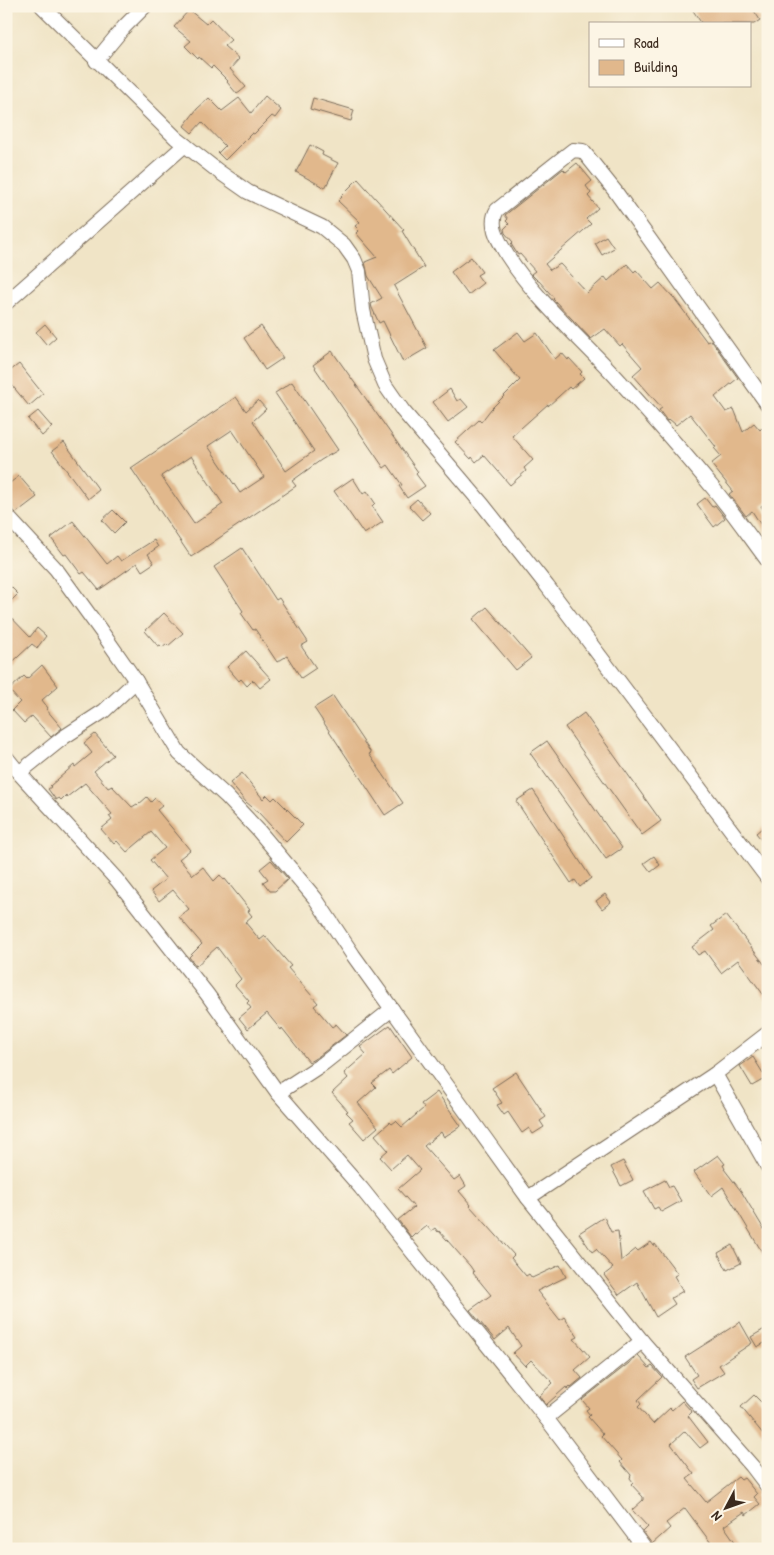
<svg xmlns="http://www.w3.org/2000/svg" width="774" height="1555" viewBox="0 0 774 1555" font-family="'Patrick Hand',sans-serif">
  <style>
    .building { fill: #e1b88c; fill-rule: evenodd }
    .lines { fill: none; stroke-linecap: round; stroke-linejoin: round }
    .minor-casing { stroke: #7a6b59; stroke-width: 16 }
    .minor { stroke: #fff; stroke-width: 14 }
  </style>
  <rect width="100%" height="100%" fill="#fcf5e5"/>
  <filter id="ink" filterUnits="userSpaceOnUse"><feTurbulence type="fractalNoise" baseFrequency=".02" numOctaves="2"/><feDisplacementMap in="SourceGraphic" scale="10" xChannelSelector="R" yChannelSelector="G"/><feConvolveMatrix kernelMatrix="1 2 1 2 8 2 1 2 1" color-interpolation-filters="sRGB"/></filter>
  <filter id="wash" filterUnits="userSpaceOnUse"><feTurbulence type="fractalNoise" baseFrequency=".0096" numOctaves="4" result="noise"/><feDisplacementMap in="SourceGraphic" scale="20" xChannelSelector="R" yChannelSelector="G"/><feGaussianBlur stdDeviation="1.12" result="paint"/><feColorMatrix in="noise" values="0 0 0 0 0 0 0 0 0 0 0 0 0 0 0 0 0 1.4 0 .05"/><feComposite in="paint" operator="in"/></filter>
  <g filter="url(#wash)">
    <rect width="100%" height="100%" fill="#f0e4c6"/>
    <g id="blocks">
      <g class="building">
        <path d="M690,6H751L760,20L754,24H702Z"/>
        <path d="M189,10L206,24L211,19L231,40L224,46L239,59L230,69L246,87L240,92L237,94L227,82L228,81L213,66L211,68L199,57L198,59L185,46L191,41L174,27Z"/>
        <path d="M265,96L281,110L275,118L272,116L254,134L252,133L225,160L218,153L225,146L202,122L192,133L184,126L197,109L209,98L222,111L239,98L251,113Z"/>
        <path d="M313,98L354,110L351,121L310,109Z"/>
        <path d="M310,145L323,152L322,155L338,163L325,188L296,172Z"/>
        <path d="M577,163L592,181L586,186L591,193L588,196L598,208L586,219L591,224L545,264L550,270L560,264L587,293L605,277L608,281L627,264L634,272L636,270L653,289L660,283L674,298L707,342L711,340L738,378L715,397L726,412L734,409L743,432L754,423L760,430L762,428L768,435V501L761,506L768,517V536L752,511L746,516L729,494L733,491L711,464L721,456L714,448L716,447L690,414L676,425L669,419L667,421L659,410L662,408L633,375L642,367L622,344L620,346L605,329L591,339L553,299L554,298L539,281H538L531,274L535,271L520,254L518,255L511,244L513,242L505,233L504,229L509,224L506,221L508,219L505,215L563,169L566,172Z"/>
        <path d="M358,179L404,230L402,231L424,267L394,286L427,348L403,362L383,321L379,323L372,308L371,304L382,298L368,276L365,262L377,257L356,233L359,230L355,226L360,222L338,201L342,197L341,196Z"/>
        <path d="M606,236L614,248L602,255L595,243Z"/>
        <path d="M471,257L482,272L477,275L483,283L468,295L451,272Z"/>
        <path d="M45,324L56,337L47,345L36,332Z"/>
        <path d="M261,326L283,358L265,370L244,338Z"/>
        <path d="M518,332L525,341L537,333L555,359L562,353L568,360L569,358L582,372L580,374L584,378L571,389L569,387L548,406V404L512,436L533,460L524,468L526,471L510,485L484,455L476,462L472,457L471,459L455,442L479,420L481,422L491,409L520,380L494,350Z"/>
        <path d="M332,351L418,472L416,474L425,486L407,498L399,486L402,485L388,465L384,468L313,365Z"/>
        <path d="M19,364L43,394L29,406L6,378V374Z"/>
        <path d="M292,382L338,450L321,460L292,481L296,486L191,557L131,468L236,397L246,411L258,400L266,409L253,421L286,471L314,451L275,393ZM232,430L264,477L240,493L208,446ZM191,456L223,504L194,524L161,476Z"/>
        <path d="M450,389L457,401L461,399L468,407L448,422L433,402Z"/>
        <path d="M38,411L52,427L42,436L28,419Z"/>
        <path d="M64,442L99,490L88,499L52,451Z"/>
        <path d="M19,476L37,497L16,513L6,502V495L10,492L6,486Z"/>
        <path d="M353,478L363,494L367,491L375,503L372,506L383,522L364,534L334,491Z"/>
        <path d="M705,498L712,507L715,505L725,518L714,527L697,504Z"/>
        <path d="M417,499L430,513L422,520L409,506Z"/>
        <path d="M113,510L125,522L114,533L102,520Z"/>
        <path d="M73,521L107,564L117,556L121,561L154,540L158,547L148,554L154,563L142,571L137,563L99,590L84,572L81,574L66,554L64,555L51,538Z"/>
        <path d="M242,548L276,600L279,598L308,642L301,646L316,668L301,678L287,656L277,662L255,629L253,630L241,613L243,611L214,567Z"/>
        <path d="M6,582L18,594L6,606Z"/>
        <path d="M487,607L531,658L516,670L473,619Z"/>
        <path d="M6,612L30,637L37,628L46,636L37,648L32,644L6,668Z"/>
        <path d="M164,613L183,633L168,646L166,644L162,647L160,645L158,646L145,631Z"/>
        <path d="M246,651L271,679L260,688L253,680L247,686L241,679L239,681L227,667Z"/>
        <path d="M42,665L58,686L42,700L48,708L46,709L62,728L51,737L32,716L24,723L12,710L20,702L9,690L24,676L27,679Z"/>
        <path d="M333,696L371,753L369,754L403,803L385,815L314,708Z"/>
        <path d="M584,713L661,821L642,835L565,727Z"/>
        <path d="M95,734L113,755L94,771L108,788L112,786L132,807L137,804L138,805L147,797L151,802L155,798L162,806L157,810L190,850L179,859L193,875L203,867L214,881L220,875L224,880L225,879L250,910L248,911L252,916L245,922L260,940L265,936L291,966L288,968L318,1003L314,1006L332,1027L336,1024L346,1035L319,1056L309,1062L282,1028L281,1030L267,1013L248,1029L239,1018L251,1008L247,1003L249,1001L235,985L241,979L217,947L196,966L189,957L202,944L179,917L189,909L173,890L159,901L151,891L166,879L150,860L165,848L151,832L127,852L117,841L114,844L101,829L112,820L109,816L112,814L85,783L67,797L66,795L61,800L59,798L56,800L48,789L51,787L50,786L74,765L75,767L92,753L84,743Z"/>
        <path d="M547,741L622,848L606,859L530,753Z"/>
        <path d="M242,773L263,799L267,795L272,800L275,797L303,825L286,842L258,812L246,802L230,783Z"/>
        <path d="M533,790L591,878L580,887L575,880L571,883L516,801Z"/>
        <path d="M768,823V848L756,833Z"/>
        <path d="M654,856L660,865L651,872L644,863Z"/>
        <path d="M271,860L288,879L275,891H270L263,882L268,879L260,869Z"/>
        <path d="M605,894L611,902L602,909L596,901Z"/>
        <path d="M726,915L768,969V1001L738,960L721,973L705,951L698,955L692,947L714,930L711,926Z"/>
        <path d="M390,1025L412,1057L392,1074L389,1070L372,1083L376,1087L358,1103L378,1127L364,1139L349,1122L353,1119L346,1112L348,1111L332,1093L348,1078L344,1073L366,1054L360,1047Z"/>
        <path d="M753,1057L766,1078L752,1086L740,1066Z"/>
        <path d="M516,1072L546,1117L540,1121L544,1127L533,1134L529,1128L522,1133L508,1112L504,1115L497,1105L502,1103L492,1088Z"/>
        <path d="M437,1092L461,1126L444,1137L441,1132L424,1146L454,1180L460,1176L466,1186L459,1191L471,1205L470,1206L514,1255L511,1258L526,1276L529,1274L532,1278L560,1265L566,1277L537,1291L560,1320L564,1317L578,1337L574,1339L590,1357L575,1370L582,1378L571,1387L570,1386L567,1389L566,1387L546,1405L539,1396L553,1383L531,1360L525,1366L513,1353L521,1346L509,1328L495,1340L470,1310L491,1295L473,1273L474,1272L470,1266L439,1231L438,1232L435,1228L431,1231L427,1226L416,1235L415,1233L411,1237L398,1220L414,1207L398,1189L420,1170L407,1155L391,1169L380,1157L388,1150L375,1135L390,1122L392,1124L396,1121L402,1127L424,1108L421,1104Z"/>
        <path d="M718,1155L725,1164L723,1165L725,1169H724L741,1191L768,1236V1262L723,1187L711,1196L694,1172Z"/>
        <path d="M623,1161L633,1180L621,1186L611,1167Z"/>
        <path d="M665,1180L669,1187L672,1186L681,1201L661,1212L658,1207L654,1209L644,1191Z"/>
        <path d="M604,1217L611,1232L618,1231L621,1261L636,1249L638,1251L651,1242L654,1246L655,1244L678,1274L674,1276L683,1291L671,1298L675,1304L656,1317L637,1282L619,1295L604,1275L613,1268L596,1249L592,1252L579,1233Z"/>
        <path d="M732,1245L741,1263L727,1270L718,1253Z"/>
        <path d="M740,1322L752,1343L719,1365L724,1372L697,1388L691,1379L697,1375L685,1357Z"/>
        <path d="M768,1327V1341L757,1347L751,1337Z"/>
        <path d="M638,1356L649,1368L652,1366L662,1377L638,1400L641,1404L638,1407L653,1424L670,1408L672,1410L682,1401L692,1412L688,1416L708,1442L700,1448L685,1431L671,1444L694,1474L687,1479L706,1502L738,1477L741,1480L744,1478L757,1494L754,1497L760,1504L746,1515L744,1512L724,1526L740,1549H723L719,1544L716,1547L712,1543H711L685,1508L666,1523L670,1528L652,1544L643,1532L648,1527L632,1510L643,1500V1497L631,1484L633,1482L630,1478L631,1475L620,1462L622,1460L601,1436L603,1434L588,1417L590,1415L586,1410L589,1408L582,1400Z"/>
        <path d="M754,1395L761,1402L768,1397V1440L741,1407Z"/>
      </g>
    </g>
  </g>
  <g filter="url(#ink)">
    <use href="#blocks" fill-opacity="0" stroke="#7a6b59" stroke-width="1"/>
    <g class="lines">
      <g class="minor-casing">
        <g id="minor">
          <path d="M42,6L176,138L218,171L248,192L322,227L344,245L354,259L359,271L363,310L374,359L385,385L403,411L483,505L547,586L768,879"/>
          <path d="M96,61L124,27L145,6"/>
          <path d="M6,303L185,145"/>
          <path d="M768,405L615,191L583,151L573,150L497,210C488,225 499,241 507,255C536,300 579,337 616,377C649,413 682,450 713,488C733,512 750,537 768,561"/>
          <path d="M6,515L56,569L101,631L136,681L179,753L226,796L258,830L315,898L353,955L528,1198L642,1341L752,1466L768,1487"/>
          <path d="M6,757L19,773L117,880L207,994L278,1093L361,1188L546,1418L645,1549"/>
          <path d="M19,773L64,737L104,711L136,681"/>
          <path d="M715,1074L768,1167"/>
          <path d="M278,1093L324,1063L392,1009"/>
          <path d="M528,1198L715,1074L768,1033"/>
          <path d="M546,1418L642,1341"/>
        </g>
      </g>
      <use href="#minor" class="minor"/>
    </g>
  </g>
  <rect width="774" height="1555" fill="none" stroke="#fcf5e5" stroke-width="25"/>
  <rect x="589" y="22" width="162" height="65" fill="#fcf5e5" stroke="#afa495"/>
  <rect x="599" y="39" width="25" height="8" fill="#ffffff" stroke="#afa495"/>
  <text x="634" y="48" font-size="15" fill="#3b2a1e">Road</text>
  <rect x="599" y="60" width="25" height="15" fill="#e1b88c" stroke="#afa495"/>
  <text x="634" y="72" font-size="15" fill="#3b2a1e">Building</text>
  <g transform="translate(726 1508) rotate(229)" stroke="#fcf5e5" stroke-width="4" paint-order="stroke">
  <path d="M0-4L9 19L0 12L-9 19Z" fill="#3b2a1e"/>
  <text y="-8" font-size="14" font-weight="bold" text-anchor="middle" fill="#3b2a1e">N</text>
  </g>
</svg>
